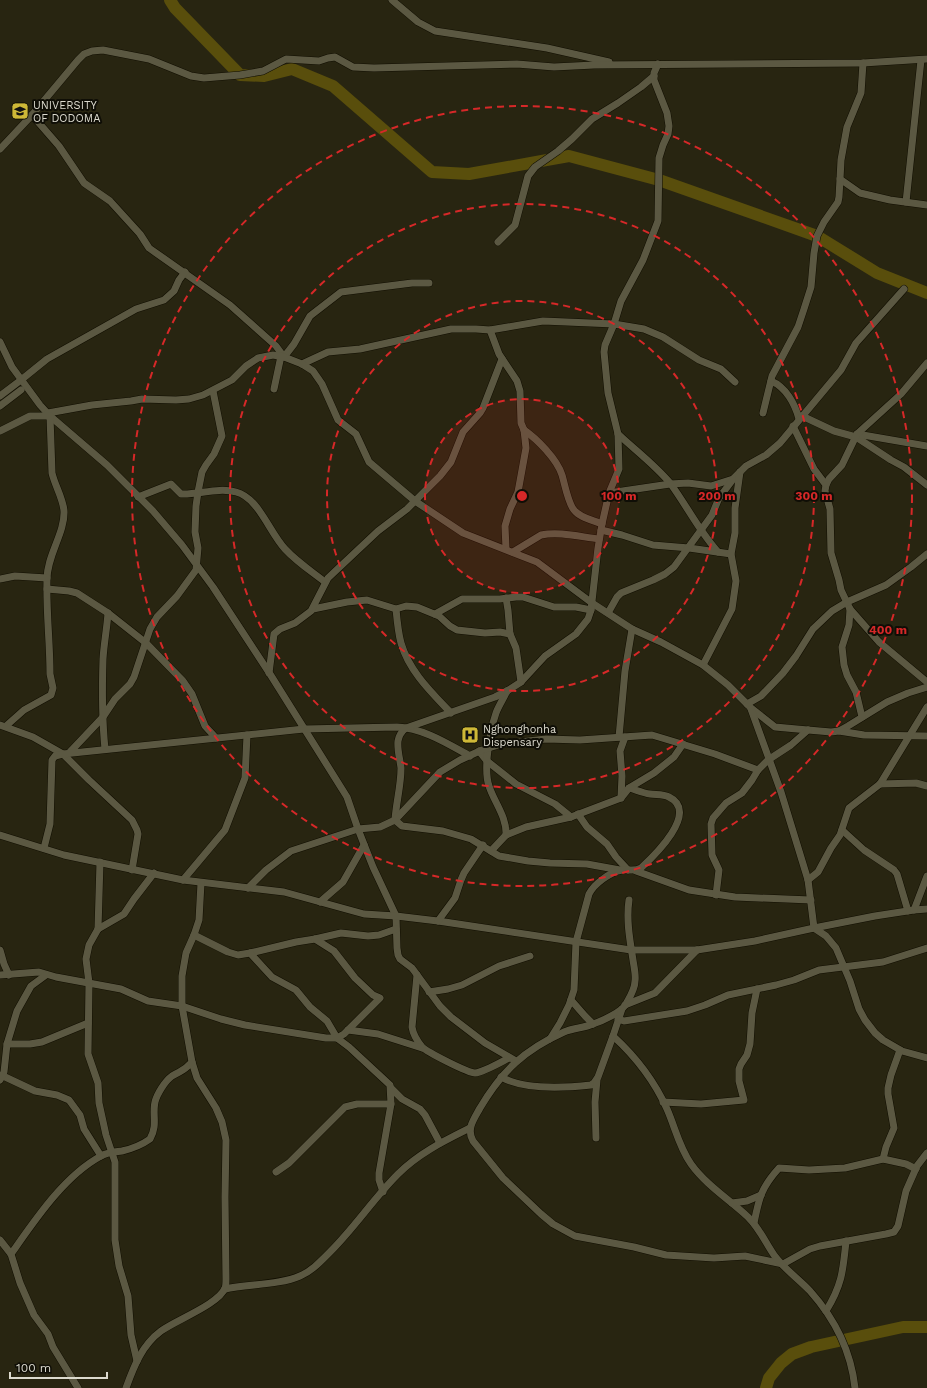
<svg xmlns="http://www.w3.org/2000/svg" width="927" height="1388" viewBox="0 0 927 1388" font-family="'Work Sans',sans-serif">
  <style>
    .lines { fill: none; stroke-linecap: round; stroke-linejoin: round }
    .river { stroke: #594e0c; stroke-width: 12 }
    .minor-casing { stroke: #110e00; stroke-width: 8 }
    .minor { stroke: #5b5842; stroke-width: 7 }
    .ring { fill: none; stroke: #d62828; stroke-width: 2; stroke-dasharray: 7 5 }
    .labels { text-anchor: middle; stroke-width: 4; stroke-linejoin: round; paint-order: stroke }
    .poi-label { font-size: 11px; fill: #dcdace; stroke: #0f0e06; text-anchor: start }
    .centre { fill: #d62828; stroke: #0f0e06; stroke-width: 2 }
    .ring-label { font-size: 12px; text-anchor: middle; font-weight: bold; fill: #d62828; stroke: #0f0e06; stroke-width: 4; stroke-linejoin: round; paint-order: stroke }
  </style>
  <rect width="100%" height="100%" fill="#282511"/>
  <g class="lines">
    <g class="river">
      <path d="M170,0L175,8L240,75L264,76L292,69L333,86L432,172L469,174L569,156L659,180L817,236L877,273L927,293"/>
      <path d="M766,1388L769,1378L781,1363L792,1354L811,1347L903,1327H927"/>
    </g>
    <g class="minor-casing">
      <g id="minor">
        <path d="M392,0L418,22L435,31L547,48L609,62"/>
        <path d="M863,63L861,93L847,127L841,160L840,179L860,193L890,200L927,205"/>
        <path d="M32,115L59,146L84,183L110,201L140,234L149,248L230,305L276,346L284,357L294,344L310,316L341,292L412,283H429"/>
        <path d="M0,149L32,115L78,60L84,54L92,51L103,50L149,59L191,76L204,78L240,75L263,71L286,59L319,61L328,58L335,57L353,67L374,68L517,64L554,67L594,65L863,63L927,59"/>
        <path d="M906,202L921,60"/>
        <path d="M498,242L515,225L528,176L535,167L558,151L572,139L592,119L618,103L641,87L654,76"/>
        <path d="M490,330L499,354L517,381L520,391L521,423L524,430L526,448L518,492L510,509L505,526L506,549"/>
        <path d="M0,342L12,367L40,405L50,416L107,465L153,511L182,545L213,587L270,674L347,797L358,829L373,867L396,916L397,948L398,955L400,959L412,968L440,1006L451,1017L485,1043L516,1061"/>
        <path d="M302,364L328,352L360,349L451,329H476L490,330L543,321L614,324L644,329L663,337L699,360L721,369L735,382"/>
        <path d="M771,381C786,387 795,404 799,419"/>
        <path d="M274,389L281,356"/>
        <path d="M0,396L21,380L47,359L136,309L164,300L174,291L179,280L185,272"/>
        <path d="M0,406L21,390"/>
        <path d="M48,413L92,405L131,401L142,399L176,400L189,399L203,395L232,380L246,366L258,358L273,355L284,357L302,364L313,371L322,384L338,420L356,434L369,462L415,501L463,533L537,562L592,603L632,629L661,642L703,665L728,685L751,708L775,727L808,730L831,732L839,731L848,726L887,702L908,693L927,687"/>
        <path d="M763,413L772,376L798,327L804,309L811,287L814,253L817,236L824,222L838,202L839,197L840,179"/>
        <path d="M802,416L834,431L856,437L891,460L904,467L927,485"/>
        <path d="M793,426L814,469L826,485L825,491L830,509L831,553L839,580L841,590L850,609L849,625L842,647L844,665L847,675L856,692L862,717"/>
        <path d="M524,430C537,439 557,459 562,475C565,485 568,503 574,510C580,518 593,520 602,524"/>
        <path d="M0,431L30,416H50L52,473C55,486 63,498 64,511C65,533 47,555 47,579C46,611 50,642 50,674L53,688L51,695L24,710L6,726"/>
        <path d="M618,434C635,450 655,465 670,483C687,506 699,531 718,552"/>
        <path d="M857,434L927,446"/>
        <path d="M826,485L829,479L842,465L857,434L901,394L927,363"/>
        <path d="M609,493L670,484L688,483L711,486L733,479"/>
        <path d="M138,497L171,484L181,494C198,495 218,487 236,492C259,498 269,532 285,549C297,562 311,571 325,582"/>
        <path d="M601,530L622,535L653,545L689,548L731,554"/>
        <path d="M513,552L541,535C559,531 581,537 599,539"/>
        <path d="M0,579L15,576L47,578"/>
        <path d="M47,589L69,591L77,593L108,613L146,643L183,681L192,694L205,726L216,738"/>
        <path d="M506,598L508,610L510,634L516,648L521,682"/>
        <path d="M313,609L347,602L367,600L396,609L406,606L417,607L439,616L450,626L457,630L485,633L500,632L510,634"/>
        <path d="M396,609C397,620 398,632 401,643C409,671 431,692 451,713"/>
        <path d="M850,609L879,642L927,682"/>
        <path d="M608,613L617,597L621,593L653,580L665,574L674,567L712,515L719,498L734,478L746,466L766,455L780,443L841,370L856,343L904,289"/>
        <path d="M435,614L462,599H500L516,597H523L554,607H576L591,610"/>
        <path d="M703,665L732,609L736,581L731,554L735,533V508L740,472"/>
        <path d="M269,673L274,634L280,629L295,623L311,611L328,578L378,531L407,509L440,476L451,462L463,432L480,413L483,408L502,359"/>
        <path d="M747,704L761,696L783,673L796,656L813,629L832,611L847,602L886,585L911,567L927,554"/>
        <path d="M751,709L781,792L808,880L814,928L826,936L836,948L850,981L859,1009L865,1020L875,1033L883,1040L902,1051L927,1058"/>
        <path d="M0,725L33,737L63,754L89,780L132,820L137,830L138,834L132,870"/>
        <path d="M839,731L864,735L927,736"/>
        <path d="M619,737L625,671L632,629"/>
        <path d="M105,749C102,719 102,689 103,659C104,643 107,628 108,613"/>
        <path d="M479,751L487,761L516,784L555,804L571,817"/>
        <path d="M70,752L103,717L115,699L130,684L134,677L150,629L157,617L177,596L196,570L198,548L195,532L196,506L198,492L202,472L206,465L214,454L222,436L213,391"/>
        <path d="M880,784L916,783L927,786"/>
        <path d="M621,798L622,776L620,751L625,737"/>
        <path d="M578,814L587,827L607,844L616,857L628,870"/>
        <path d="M842,830L864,850L894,870L897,874L908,911"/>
        <path d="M0,835L64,855L183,880L284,892L364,914L396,916L438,921L631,950H697L755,941L814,928L875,916L914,910L927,909"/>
        <path d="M506,835C507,817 494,802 489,786C483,768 490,731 496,713C499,705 504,698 507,691"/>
        <path d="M44,848L50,824L52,760L55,756L63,754L304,729L397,727C423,728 448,744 470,756"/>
        <path d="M491,851L506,835L526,827L571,817L621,798L629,788L654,773L674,757L683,744"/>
        <path d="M620,870L587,864L550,863L528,861L499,856L471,839L443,831L402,826L395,820C396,803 401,786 401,768C400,759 397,750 398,741C399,735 402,731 406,728L495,697L507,691L521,682L545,656L576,634L588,619L591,610L598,548L602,524L609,493L619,469L618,434L608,393L604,352L605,345L614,324L621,301L643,260L658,221L659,158L663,145L668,134L669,126L667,113L654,80V73L658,64"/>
        <path d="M636,871L689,890L735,897L811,900"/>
        <path d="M183,880L225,830L245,778L247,735"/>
        <path d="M808,880L818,872L831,848L840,835L849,808L880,784L927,707"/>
        <path d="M248,888L266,870L291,851L358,829L380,827L395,820L440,772L460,760L482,750L502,744L546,739L580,740L652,735L715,754L758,770"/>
        <path d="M716,895L719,870L712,855L711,824L713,818L726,803L742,793L752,780L758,770L768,760L791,745L808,730"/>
        <path d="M629,900C626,920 630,941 633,960C634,967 636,975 635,981C635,989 630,997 626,1004C622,1012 602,1021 593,1024C584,1028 573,1028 564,1032C524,1050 502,1071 480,1108C474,1119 466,1129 473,1141L503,1178L541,1214L553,1224L575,1236L634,1247L666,1255L714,1258L745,1256L783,1264L810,1249L820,1246L886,1234L894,1232L898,1226L906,1191L917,1166L927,1153"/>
        <path d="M320,902L343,882L364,845"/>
        <path d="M914,910L927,876"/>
        <path d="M438,921L455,898L461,880L464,873L483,845"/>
        <path d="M98,929L100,862"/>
        <path d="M194,935L228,952L238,955L250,953L296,942L315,939L341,933L368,936L379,935L396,929"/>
        <path d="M0,950L4,964L9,975"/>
        <path d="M250,953L272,977L296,990L310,1007L327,1021L337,1038L349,1047L390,1085L391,1104L379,1173V1180L383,1192"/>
        <path d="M0,975L39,972L56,977L121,989L148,1001L182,1006L221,1019L245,1025L326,1038H337L344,1034L380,998L373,995L355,978L334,951L315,939"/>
        <path d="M417,975L412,1027C413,1034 418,1042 422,1047C427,1052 468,1073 475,1073C484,1072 501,1062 509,1058"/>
        <path d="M429,992L448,989L462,985L499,966L530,956"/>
        <path d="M571,1000L585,1016L593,1024"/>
        <path d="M625,1005L655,993L697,950"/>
        <path d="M622,1009L613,1036C636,1057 654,1080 667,1109C675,1127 679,1147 691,1164C706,1185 730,1200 748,1217C760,1229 765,1242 774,1255C784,1269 799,1279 810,1291C835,1319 851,1351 855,1388"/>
        <path d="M618,1019L624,1021L687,1011L705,1005L728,995L776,985L794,980L819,970L883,962L927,948"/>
        <path d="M348,1030L378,1034L422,1048"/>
        <path d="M550,1039L560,1023L569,1005L574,990L576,942L589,894C594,884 610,872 622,870C629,869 634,872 641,868C654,856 700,812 669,797C663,794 656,795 650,794C643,793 636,790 629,788"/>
        <path d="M7,1044H30L42,1042L88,1023"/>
        <path d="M3,1076L35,1091L57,1095L69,1100L80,1115L84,1129L101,1156"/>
        <path d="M501,1077C524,1090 564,1088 591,1085L594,1083L598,1077L613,1036"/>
        <path d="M0,1080L4,1072L7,1044L17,1011L31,986L46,975"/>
        <path d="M391,1088L402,1099L420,1109L425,1115L440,1143"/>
        <path d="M663,1102L701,1104L744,1100L739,1081V1069L741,1064L747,1055L750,1044L752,1013L757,989"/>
        <path d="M596,1138L595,1102L597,1080"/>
        <path d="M883,1159L886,1147L894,1128L888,1094V1088L891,1075L900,1050"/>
        <path d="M276,1172L289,1163L345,1107L357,1104H391"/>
        <path d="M732,1203L747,1201L761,1195"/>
        <path d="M754,1223C759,1198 761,1188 779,1168L809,1170L845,1168L883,1159L906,1164L916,1169"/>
        <path d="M0,1240L11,1254L20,1283L34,1315L48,1334L53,1347L78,1388"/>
        <path d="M11,1254C35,1220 64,1176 101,1156C108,1152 115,1152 122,1151C131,1149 143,1144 150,1139C158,1125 152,1115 155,1102C157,1094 165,1081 172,1076C182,1070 183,1072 192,1062"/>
        <path d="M225,1289C247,1284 280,1285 300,1276C312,1271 321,1261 330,1252C355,1227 374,1198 398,1174C419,1153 444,1141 470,1128"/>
        <path d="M826,1311C842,1285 843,1271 846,1241"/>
        <path d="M137,1361L131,1335L128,1296L119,1266L115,1240V1162L106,1135L99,1103L98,1083L88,1054L89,983L86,959L89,945L98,929L124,914L134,899L154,873"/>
        <path d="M126,1388C134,1366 142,1345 161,1331C176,1320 219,1304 225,1288C226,1286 226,1282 226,1279L225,1197L226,1140L222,1122L216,1108L197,1078L192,1062L182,1006V976L186,953L194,935L199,920L201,883"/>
      </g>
    </g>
    <use href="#minor" class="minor"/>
  </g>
  <circle cx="522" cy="496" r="97" fill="#d62828" fill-opacity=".12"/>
  <g class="ring">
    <circle cx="522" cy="496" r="97"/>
    <circle cx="522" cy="496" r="195"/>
    <circle cx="522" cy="496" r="292"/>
    <circle cx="522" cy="496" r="390"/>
  </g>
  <defs>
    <g id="university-square" transform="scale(0.9)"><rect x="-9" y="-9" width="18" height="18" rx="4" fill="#ceb837" stroke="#0f0e06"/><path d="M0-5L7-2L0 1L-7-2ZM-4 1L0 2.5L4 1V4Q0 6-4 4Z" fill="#111"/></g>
    <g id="hospital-square" transform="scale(0.9)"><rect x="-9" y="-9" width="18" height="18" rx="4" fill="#ceb837" stroke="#0f0e06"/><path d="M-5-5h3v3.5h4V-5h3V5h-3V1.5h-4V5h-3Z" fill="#111"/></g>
  </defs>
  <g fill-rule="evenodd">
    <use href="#university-square" x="20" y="111"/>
    <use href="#hospital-square" x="470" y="735"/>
  </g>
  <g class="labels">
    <g class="poi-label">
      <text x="33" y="109">UNIVERSITY<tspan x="33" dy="13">OF DODOMA</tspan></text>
      <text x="483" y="733">Nghonghonha<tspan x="483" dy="13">Dispensary</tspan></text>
    </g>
  </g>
  <circle cx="522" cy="496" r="6" class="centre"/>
  <g class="ring-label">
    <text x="619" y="500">100 m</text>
    <text x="717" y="500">200 m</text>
    <text x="814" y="500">300 m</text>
    <text x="888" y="634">400 m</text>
  </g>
  <path d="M10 1372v6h97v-6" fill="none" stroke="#dcdace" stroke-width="2"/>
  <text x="16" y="1372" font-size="12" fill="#dcdace" stroke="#0f0e06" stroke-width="3" paint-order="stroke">100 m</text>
</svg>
